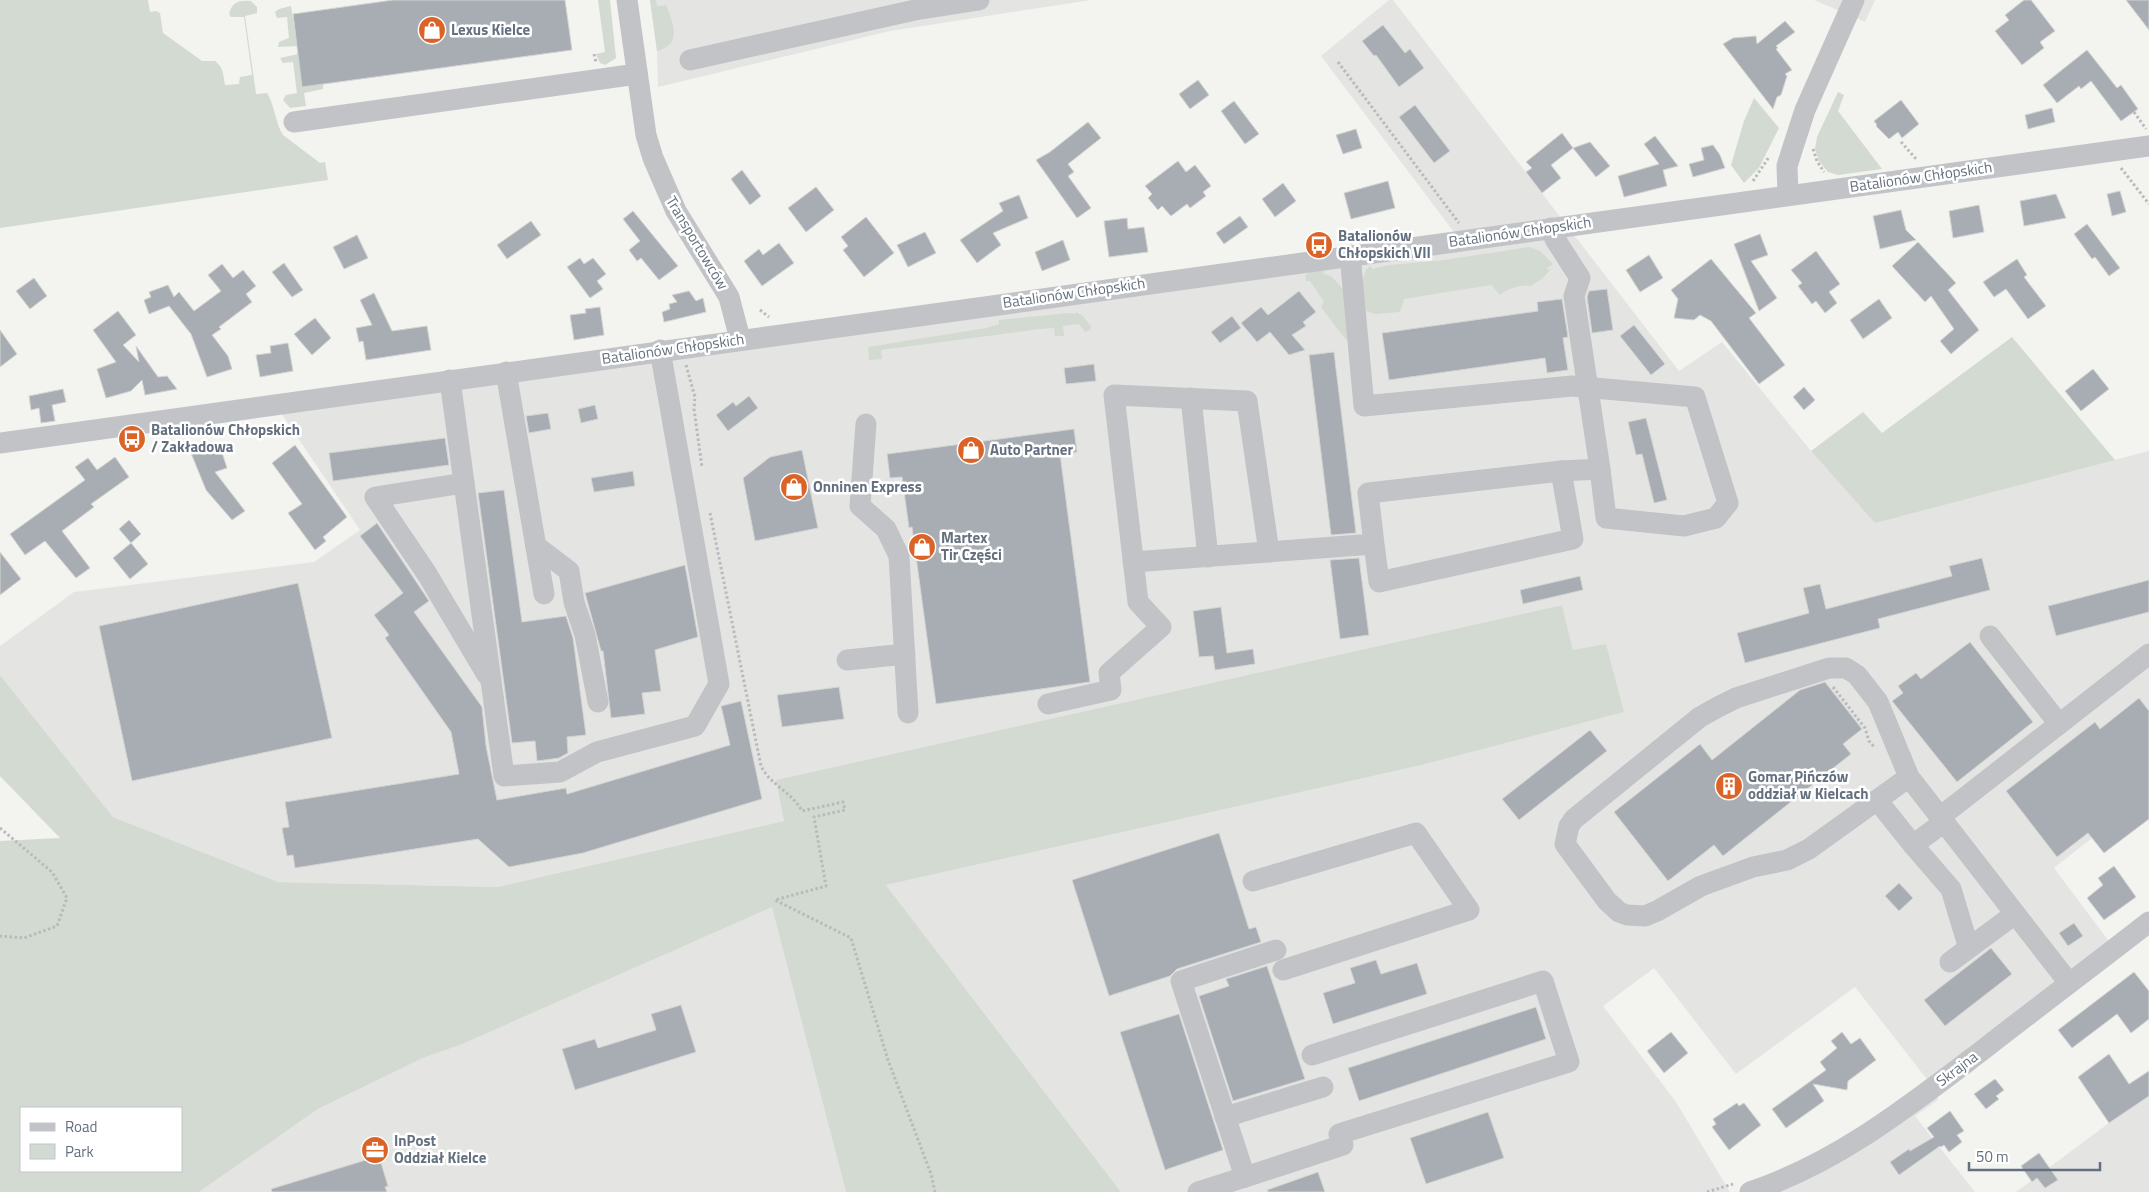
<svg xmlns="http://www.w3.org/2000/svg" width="2149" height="1192" viewBox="0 0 2149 1192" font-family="'Titillium Web',sans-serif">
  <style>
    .built { fill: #e4e5e3 }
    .green { fill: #d3dad1; fill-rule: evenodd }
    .building { fill: #a7adb3; stroke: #d4d5d2 }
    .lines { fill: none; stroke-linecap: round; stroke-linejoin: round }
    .path { stroke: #b8babc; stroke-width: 3; stroke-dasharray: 2.5 2.5; stroke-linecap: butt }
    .minor { stroke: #c1c3c7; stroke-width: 21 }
    .labels { text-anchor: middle; stroke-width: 5; stroke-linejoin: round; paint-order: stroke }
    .poi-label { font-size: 15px; font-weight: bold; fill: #64707f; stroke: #fff; text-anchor: start }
    .street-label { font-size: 15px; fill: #64707f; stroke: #fff }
  </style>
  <rect width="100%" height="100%" fill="#f3f3ef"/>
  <g class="built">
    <path d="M650,0H1091L890,31L658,87L657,51Z"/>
    <path d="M1389,0H1393L1679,371L1722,342L1811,451L1875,522L2149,451V793L2054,868L2114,948L1934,1087L1938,1100L1915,1116L1975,1192H1750L1933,1087L1855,987L1736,1074L1654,968L1603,1006L1676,1102L1730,1192H1121L886,885L1422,765L1623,712L1573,651L1562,605L777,780L784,821L497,887L278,882L113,817L0,675V646L74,592L314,562L360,530L275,404L1460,240L1321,56Z"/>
    <path d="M1814,0H1875L1865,22Z"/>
    <path d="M773,906L846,1192H199L318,1109L423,1058L460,1045Z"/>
    <path d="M2149,1096V1192H2016L2109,1123Z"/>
  </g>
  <g class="green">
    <path d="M0,0H148L150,12L156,11L160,13L163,33L202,61H215C224,68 223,75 225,85L239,84L240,77L252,75L244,17H231L229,14C232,2 239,0 251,1L257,7V13L245,16L256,94L267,93C274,103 276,125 283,135L320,163L325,162L328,180L0,228Z"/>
    <path d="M598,0H610L616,58L605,65L600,63L596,54L605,52Z"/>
    <path d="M650,0H656L657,6L666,5C672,21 684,44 657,51Z"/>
    <path d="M291,6L297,46L278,47L279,42L289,38L287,17L277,18L275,12L279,9Z"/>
    <path d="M298,54L323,84V89L304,93L306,106L290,108L283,100L286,95L297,93L293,62L283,63L280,58Z"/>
    <path d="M1838,92L1844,95L1838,111L1882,169L1838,175L1828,172L1819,161L1815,149L1817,137Z"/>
    <path d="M1754,98L1779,128L1759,168L1744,183L1731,165L1744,121Z"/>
    <path d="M1529,247L1540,251L1553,264L1547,268L1548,270L1551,269L1542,279L1530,286C1522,284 1507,289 1500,295L1491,285L1404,299L1400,312L1375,314L1366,311C1363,297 1358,276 1370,266L1373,269L1389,265L1444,260Z"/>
    <path d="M1312,271H1323L1324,274L1331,276L1343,289L1351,337L1346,340L1321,307L1324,302L1310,281H1306L1305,275Z"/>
    <path d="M1076,312L1082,315L1091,326L1090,330L1085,332L1079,324L1063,326L1064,336H1055L1054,328L1040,329L881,350L882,359L869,360L868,347L986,328L999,324V320L1068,313L1075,314Z"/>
    <path d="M2012,337L2115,460L1875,523L1811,451L1863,412L1882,433Z"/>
    <path d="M1562,605L1573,650L1606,644L1624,712L1422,765L886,885L1121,1192H846L772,907L460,1045L423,1058L318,1109L199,1192H0V841L60,838L0,776V675L113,817L278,882L497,887L784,821L776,780ZM21,1108H181V1171H21Z"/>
  </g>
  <g class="building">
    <path d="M393,0H565L572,50L302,87L293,14Z"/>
    <path d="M2024,0H2031L2055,31L2040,42L2044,48L2022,65L1995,31L2009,20L2005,15Z"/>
    <path d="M2126,0H2149V30Z"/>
    <path d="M1785,21L1795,32L1776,46L1778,48L1776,49L1792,70L1785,74L1787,76L1781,95L1777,97L1773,109L1723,44L1733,38L1756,36L1757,44Z"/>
    <path d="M1383,25L1405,53L1410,49L1424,68L1399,87L1376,55L1374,56L1362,41Z"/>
    <path d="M2087,50L2117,88L2121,85L2138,109L2121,121L2091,81L2081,89L2079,86L2057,103L2043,85Z"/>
    <path d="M1198,80L1209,95L1190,109L1179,94Z"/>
    <path d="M1901,100L1919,124L1902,138L1898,132L1889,139L1876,126L1877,125L1874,121Z"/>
    <path d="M1234,101L1259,134L1245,144L1221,111Z"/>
    <path d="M1415,105L1450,151L1434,163L1399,117Z"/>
    <path d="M2052,108L2055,122L2028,129L2025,115Z"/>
    <path d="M1088,122L1101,138L1068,164L1074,172L1068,176L1091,208L1077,218L1036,160L1050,152Z"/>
    <path d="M1356,129L1362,148L1343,154L1336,135Z"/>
    <path d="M1562,133L1573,148L1551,165L1561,178L1542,193L1526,172L1532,168L1526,162Z"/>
    <path d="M1655,136L1678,166L1663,170L1667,186L1624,197L1618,176L1659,164L1644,144Z"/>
    <path d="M1590,142L1610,166L1596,177L1573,148Z"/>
    <path d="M1713,145L1720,155L1725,168L1693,177L1689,164L1704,160L1701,148Z"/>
    <path d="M1178,161L1186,172L1195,165L1211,186L1203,192L1206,196L1190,208L1187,204L1171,216L1162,206L1158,210L1148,198L1152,194L1145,186Z"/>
    <path d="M742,170L761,196L750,205L731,179Z"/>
    <path d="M1388,181L1395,208L1351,219L1344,193Z"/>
    <path d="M1283,183L1296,201L1275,217L1262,199Z"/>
    <path d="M816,187L834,210L806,232L788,208Z"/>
    <path d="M2120,191L2126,212L2112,216L2107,194Z"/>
    <path d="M2056,194L2066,218L2024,226L2020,201Z"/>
    <path d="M1019,195L1028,218L993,233L1001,245L977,263L960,240L1003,211L999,203Z"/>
    <path d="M1979,205L1984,232L1953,238L1949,211Z"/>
    <path d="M1901,210L1906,230L1916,240L1880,249L1873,216Z"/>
    <path d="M633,211L678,266L659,280L641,258L637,261L629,250L640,241L623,219Z"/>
    <path d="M1240,216L1248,227L1224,244L1216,233Z"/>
    <path d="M866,217L894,253L864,277L843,250L848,246L841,237Z"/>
    <path d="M1127,218L1128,229L1144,227L1148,252L1109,257L1104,221Z"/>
    <path d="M531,221L541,235L507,259L497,245Z"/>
    <path d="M2087,224L2120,268L2109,276L2095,257L2092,259L2074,234Z"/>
    <path d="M925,232L936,253L908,267L897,245Z"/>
    <path d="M1760,234L1768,255L1751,261L1777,298L1759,311L1734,244Z"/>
    <path d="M357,235L368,258L344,269L333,247Z"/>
    <path d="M1063,240L1070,260L1042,271L1035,252Z"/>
    <path d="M1918,242L1956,283L1948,290L1979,330L1951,354L1940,341L1954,329L1931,296L1925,302L1892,266Z"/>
    <path d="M779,243L794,263L762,286L744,261L759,249L763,255Z"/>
    <path d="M1816,251L1840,284L1829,292L1837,303L1825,313L1816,301L1812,304L1798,286L1802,283L1791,270Z"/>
    <path d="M1649,255L1663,278L1640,292L1626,270Z"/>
    <path d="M580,258L584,264L593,258L606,274L597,281L603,289L590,298L567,267Z"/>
    <path d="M1711,259L1756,313L1749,318L1785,365L1759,384L1711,321L1700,315L1694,320L1674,318L1678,299L1671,290Z"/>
    <path d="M2017,259L2027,275L2024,277L2046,306L2028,319L2006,289L1994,297L1983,282Z"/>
    <path d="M284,263L303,290L292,297L272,272Z"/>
    <path d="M222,264L233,278L243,270L256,286L246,294L252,302L219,327L221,329L212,335L228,356L232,369L207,377L191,334L169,306L149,314L144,300L151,297L149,292L168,285L174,297L179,292L194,311L221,291L208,275Z"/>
    <path d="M34,278L47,296L30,309L16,291Z"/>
    <path d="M1607,289L1613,330L1592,333L1587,297L1589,291Z"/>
    <path d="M689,291L696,301L703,298L706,312L664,322L662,312L670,309L669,304L677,302L672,295Z"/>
    <path d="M1299,291L1316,312L1303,322L1306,326L1292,335L1305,350L1289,355L1270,332L1257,342L1241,323L1261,307L1268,315Z"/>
    <path d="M374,293L392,331L427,326L431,350L366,360L363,341L359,342L356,328L372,325L360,300Z"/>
    <path d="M1562,299L1568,337L1563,338L1568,370L1547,373L1545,358L1389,380L1382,333L1538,311L1537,302Z"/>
    <path d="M1879,299L1892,318L1863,339L1850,320Z"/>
    <path d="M600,307L604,335L574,340L570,315L586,313L585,309Z"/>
    <path d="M118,311L136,335L123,345L139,362L136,346L158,377L167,376L177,389L145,395L142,380L131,391L106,398L97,369L116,362L93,330Z"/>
    <path d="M1232,316L1241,328L1220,343L1211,332Z"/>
    <path d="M315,318L331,338L312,355L294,334Z"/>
    <path d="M1634,325L1665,364L1651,375L1620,336Z"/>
    <path d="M0,330L17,354L0,367Z"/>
    <path d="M288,343L293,371L260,377L256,355L271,353L270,346Z"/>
    <path d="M1334,352L1356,533L1331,535L1309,355Z"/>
    <path d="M1094,364L1096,381L1066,384L1064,368Z"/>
    <path d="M2093,369L2109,389L2081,411L2065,391Z"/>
    <path d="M1804,387L1815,400L1804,410L1793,397Z"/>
    <path d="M63,389L66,402L52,405L55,421L41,423L39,408L31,410L29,396Z"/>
    <path d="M749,396L758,408L728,431L716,415L733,402L736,406Z"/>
    <path d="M595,405L598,419L581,423L578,409Z"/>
    <path d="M548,413L551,429L529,433L526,416Z"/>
    <path d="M1646,418L1667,500L1654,503L1642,454L1636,455L1628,422Z"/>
    <path d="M1074,429L1077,452L1060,454L1090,682L936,704L912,527L909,528L902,477L890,478L887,454Z"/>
    <path d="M445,438L449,465L333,481L329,453Z"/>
    <path d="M219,443L227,468L215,472L245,511L232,520L206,490L191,453Z"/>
    <path d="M295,445L347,517L323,537L326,541L315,550L288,513L302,504L272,463Z"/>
    <path d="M802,450L818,528L755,541L743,478L770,457Z"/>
    <path d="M115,457L129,477L91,504L94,507L62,531L90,568L76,578L45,541L25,555L10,534L85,480L75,467L88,458L97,470Z"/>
    <path d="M633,471L635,486L594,492L591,478Z"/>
    <path d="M504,490L522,622L566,616L573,638L586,735L567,737L568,753L559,758L537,761L535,741L512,743L478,493Z"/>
    <path d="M129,520L141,534L131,543L119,529Z"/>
    <path d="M377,523L429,601L414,612L482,707L486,746L497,800L566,788L567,794L730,745L721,706L741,701L762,799L583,853L509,867L478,839L295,868L293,855L287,856L282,828L289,827L285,802L459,774L451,732L385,638L389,635L374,615L403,593L360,536Z"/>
    <path d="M131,543L148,564L130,579L113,558Z"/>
    <path d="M0,552L21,579L0,595Z"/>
    <path d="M1359,558L1369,635L1340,639L1330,560Z"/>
    <path d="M1982,558L1990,590L1878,619L1880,628L1745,663L1737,633L1809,613L1803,588L1820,584L1826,609L1952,576L1949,566Z"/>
    <path d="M685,565L698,637L655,650L661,691L642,693L645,714L611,718L603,651H601L585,593Z"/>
    <path d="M1580,576L1583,590L1523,604L1520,590Z"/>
    <path d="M2149,580V612L2056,636L2048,606Z"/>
    <path d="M298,583L332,738L132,781L99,626Z"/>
    <path d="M1221,607L1227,653L1253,649L1255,664L1215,670L1213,656L1199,657L1193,611Z"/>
    <path d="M1970,642L2033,722L1957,782L1892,701L1903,693L1898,686L1916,673L1921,679Z"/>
    <path d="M1825,682L1862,729L1843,744L1851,754L1723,856L1714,845L1668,881L1614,812L1700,744L1712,760L1800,690Z"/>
    <path d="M839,687L844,719L782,727L777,695Z"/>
    <path d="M2139,698L2149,711V819L2104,853L2088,833L2057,857L2006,791L2095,722L2100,729Z"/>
    <path d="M1590,730L1607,751L1519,820L1502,799Z"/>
    <path d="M1219,833L1249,929L1256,927L1261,942L1177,969L1170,976L1109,996L1072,880Z"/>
    <path d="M2114,866L2136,897L2104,920L2087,898L2103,885L2098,878Z"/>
    <path d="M1899,883L1913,898L1899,911L1885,896Z"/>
    <path d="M2074,923L2083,936L2068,946L2059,933Z"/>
    <path d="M1991,948L2012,974L1945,1026L1924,1000Z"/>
    <path d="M1376,960L1381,974L1417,963L1427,994L1333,1024L1323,993L1355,983L1350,968Z"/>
    <path d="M1267,966L1305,1079L1233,1101L1199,996L1229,986L1226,979Z"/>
    <path d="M2134,972L2149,991V1019L2131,1033L2117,1014L2072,1048L2058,1030Z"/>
    <path d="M681,1005L696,1052L575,1090L562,1049L595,1039L598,1048L656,1030L651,1014Z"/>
    <path d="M1536,1007L1546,1039L1359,1101L1348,1068Z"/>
    <path d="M1179,1014L1223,1150L1165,1170L1120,1032Z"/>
    <path d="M1671,1032L1688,1053L1664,1073L1647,1051Z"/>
    <path d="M1842,1032L1851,1044L1860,1038L1876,1060L1848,1081L1847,1090L1813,1084L1824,1101L1786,1128L1772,1109L1826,1070L1820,1062L1837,1048L1831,1041Z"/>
    <path d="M2109,1054L2129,1084L2149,1071V1096L2109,1123L2078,1077Z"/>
    <path d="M1995,1079L2004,1090L1996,1096L1999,1099L1986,1109L1974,1094Z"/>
    <path d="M1737,1103L1739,1106L1744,1103L1761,1125L1729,1150L1712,1127L1716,1124L1713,1119Z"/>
    <path d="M1950,1111L1964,1131L1957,1135L1962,1142L1949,1152L1944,1145L1941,1147L1940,1146L1899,1175L1890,1162L1909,1149L1910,1151L1934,1137L1927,1128Z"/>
    <path d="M1488,1112L1504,1158L1426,1184L1410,1138Z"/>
    <path d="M2039,1153L2058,1180L2045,1188L2037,1178L2032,1182L2021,1166Z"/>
    <path d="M379,1156L388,1186L385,1187L387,1192H272L271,1189Z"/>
    <path d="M1318,1172L1325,1192H1268L1267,1190Z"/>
  </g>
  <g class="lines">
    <g class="path">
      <path d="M594,54L596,62"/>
      <path d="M1338,62L1459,223"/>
      <path d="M2134,112L2146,129"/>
      <path d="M1901,142L1917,160"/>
      <path d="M1813,149L1817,161L1824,172"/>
      <path d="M2121,168L2149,204"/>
      <path d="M1753,181L1769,157"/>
      <path d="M760,310L769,317"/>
      <path d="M686,365L695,397L694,409L702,467"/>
      <path d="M710,513L761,766C770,785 792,792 802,811L843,802L845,810L814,817L826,886L775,900L851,938L888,1060L931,1174L935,1192"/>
      <path d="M1833,687L1865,728L1869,741L1875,748"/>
      <path d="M0,828L52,872L67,898L57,926L24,938L0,936"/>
      <path d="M1707,1192L1733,1184"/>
    </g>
    <g class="minor">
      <path d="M627,0L646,135L653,158L676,211L729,297L740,339"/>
      <path d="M690,60L915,10L979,0"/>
      <path d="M294,122L637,74"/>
      <path d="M1788,195L1787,166L1793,147L1805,110L1854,0"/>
      <path d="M1551,228L1555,239L1580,278L1574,296L1600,469L1561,471"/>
      <path d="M1350,255L1364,406L1572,386L1695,397L1728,503L1716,518L1684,526L1606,518L1600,469"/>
      <path d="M506,372L544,594"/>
      <path d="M450,380L504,776L560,772L597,752L695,726L719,684L660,350"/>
      <path d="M1191,398L1208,557"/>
      <path d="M866,424L860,506L886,529L899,556L908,713"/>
      <path d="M0,443L2149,146"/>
      <path d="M464,483L375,497L427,574L487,675"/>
      <path d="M536,546L569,571L574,602L585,635L598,702"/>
      <path d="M1133,562L1374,544L1368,493L1561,471L1573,539L1379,582L1374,544"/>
      <path d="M1990,636L2059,724"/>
      <path d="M847,660L905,654"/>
      <path d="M1048,704L1111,690L1109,673L1161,627L1138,602L1114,395L1247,401L1269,552"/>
      <path d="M1909,777L1809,849L1787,860L1753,867L1701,886L1657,911L1645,916L1627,915L1619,912L1607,901L1565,844L1569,826L1574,819L1700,717L1718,707L1736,698L1829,668H1846L1857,675L1878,702L1909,777L2069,983"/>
      <path d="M1877,800L1913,845L1944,822"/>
      <path d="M1940,817L2149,654"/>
      <path d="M1913,845L1951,889L1967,942L1971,946"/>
      <path d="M1253,881L1416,833L1469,910L1283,970"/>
      <path d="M1950,962L2015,914"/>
      <path d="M1312,1055L1543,981L1569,1062L1339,1134"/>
      <path d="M1225,1117L1323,1087"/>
      <path d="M1245,1177L1343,1145"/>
      <path d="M1198,1192L1245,1177L1181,981L1276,950"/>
      <path d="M1750,1192C1839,1162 1910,1105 1984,1049C2039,1006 2094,965 2149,922"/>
    </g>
  </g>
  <defs>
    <g id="shop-disc" transform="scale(1.4375)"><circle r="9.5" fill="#db6328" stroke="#fff"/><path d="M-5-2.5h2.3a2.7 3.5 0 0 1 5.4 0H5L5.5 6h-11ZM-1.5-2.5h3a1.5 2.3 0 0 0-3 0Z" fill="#fff"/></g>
    <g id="bus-disc" transform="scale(1.4375)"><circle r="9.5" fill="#db6328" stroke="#fff"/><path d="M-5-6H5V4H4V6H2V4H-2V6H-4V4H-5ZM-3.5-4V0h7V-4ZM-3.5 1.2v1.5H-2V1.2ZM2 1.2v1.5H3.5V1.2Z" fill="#fff"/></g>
    <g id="building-disc" transform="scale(1.4375)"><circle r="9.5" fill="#db6328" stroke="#fff"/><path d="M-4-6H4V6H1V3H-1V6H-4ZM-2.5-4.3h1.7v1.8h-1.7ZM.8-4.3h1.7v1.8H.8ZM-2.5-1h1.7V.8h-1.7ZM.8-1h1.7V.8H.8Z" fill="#fff"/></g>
    <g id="office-disc" transform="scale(1.4375)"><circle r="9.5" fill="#db6328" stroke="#fff"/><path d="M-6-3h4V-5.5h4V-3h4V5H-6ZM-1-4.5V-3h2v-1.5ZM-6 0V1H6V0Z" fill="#fff"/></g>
  </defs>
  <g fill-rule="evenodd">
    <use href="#shop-disc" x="432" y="30"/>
    <use href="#bus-disc" x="1319" y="245"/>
    <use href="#bus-disc" x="132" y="439"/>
    <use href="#shop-disc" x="971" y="450"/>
    <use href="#shop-disc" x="794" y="487"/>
    <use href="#shop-disc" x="922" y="547"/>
    <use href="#building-disc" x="1729" y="786"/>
    <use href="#office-disc" x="375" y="1150"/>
  </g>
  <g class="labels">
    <g class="poi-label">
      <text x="451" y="35">Lexus Kielce</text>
      <text x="1338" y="241">Batalionów<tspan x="1338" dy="17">Chłopskich VII</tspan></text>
      <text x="151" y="435">Batalionów Chłopskich<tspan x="151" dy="17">/ Zakładowa</tspan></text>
      <text x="990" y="455">Auto Partner</text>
      <text x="813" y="492">Onninen Express</text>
      <text x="941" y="543">Martex<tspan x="941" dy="17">Tir Części</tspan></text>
      <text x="1748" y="782">Gomar Pińczów<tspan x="1748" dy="17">oddział w Kielcach</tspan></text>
      <text x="394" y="1146">InPost<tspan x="394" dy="17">Oddział Kielce</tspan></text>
    </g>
    <g class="street-label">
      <text transform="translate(1921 177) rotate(-8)" y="5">Batalionów Chłopskich</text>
      <text transform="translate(1520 232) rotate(-8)" y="5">Batalionów Chłopskich</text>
      <text transform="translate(697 243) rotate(59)" y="5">Transportowców</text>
      <text transform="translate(1074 293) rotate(-8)" y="5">Batalionów Chłopskich</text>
      <text transform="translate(673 349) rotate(-8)" y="5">Batalionów Chłopskich</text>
      <text transform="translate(1957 1069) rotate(-37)" y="5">Skrajna</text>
    </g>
  </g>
  <rect x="20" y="1107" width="162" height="65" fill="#ffffff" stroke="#c1c6cc"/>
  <rect x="30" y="1123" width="25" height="8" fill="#c1c3c7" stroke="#c1c6cc"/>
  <text x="65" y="1132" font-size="15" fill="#64707f">Road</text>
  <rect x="30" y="1144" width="25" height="15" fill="#d3dad1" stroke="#c1c6cc"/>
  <text x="65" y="1157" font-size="15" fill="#64707f">Park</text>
  <path d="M1969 1162v8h131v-8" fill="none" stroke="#64707f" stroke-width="2.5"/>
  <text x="1976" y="1162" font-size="15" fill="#64707f" stroke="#ffffff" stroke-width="4" paint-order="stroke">50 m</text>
</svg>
